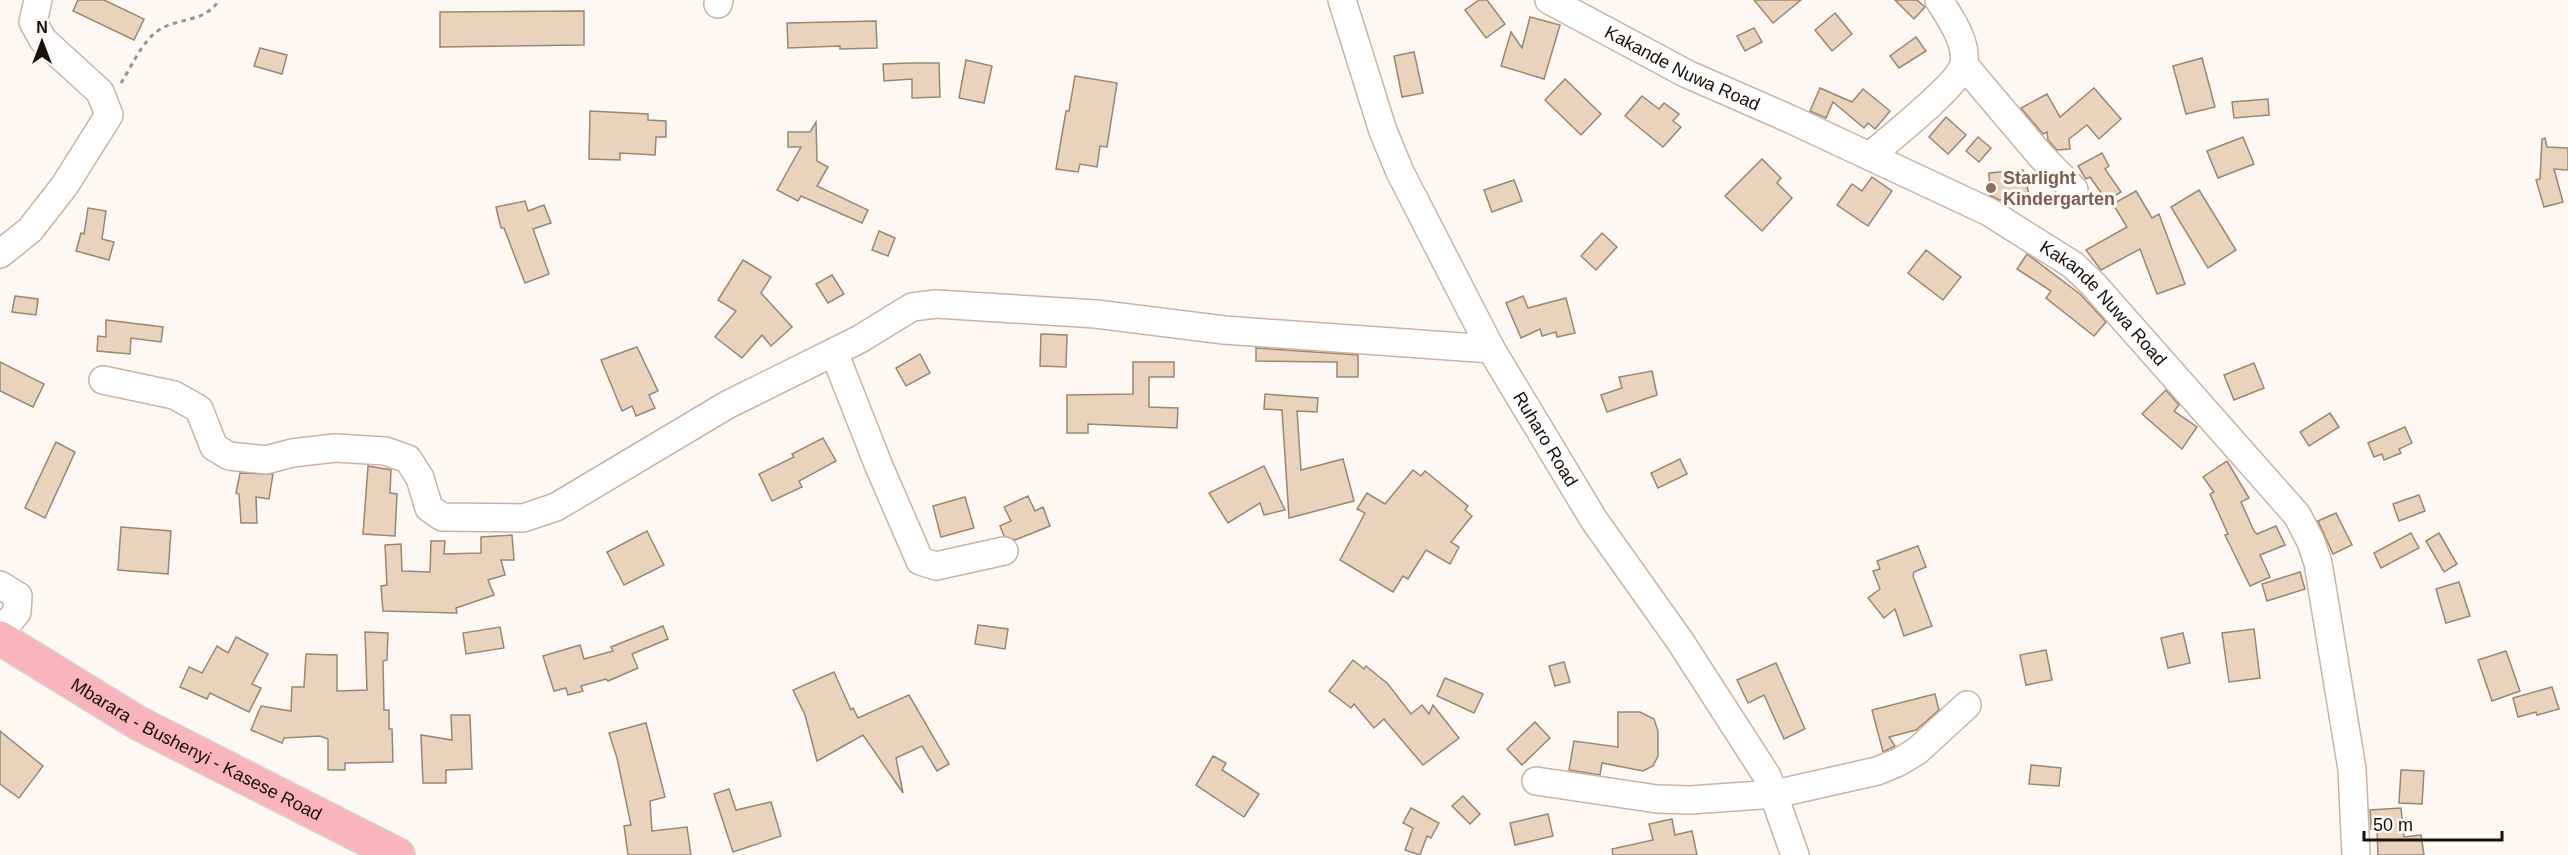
<svg xmlns="http://www.w3.org/2000/svg" width="2568" height="855" viewBox="0 0 2568 855" font-family="Arial,sans-serif">
  <style>
    .building { fill: #ead3bd; stroke: #9b8671; stroke-width: 1.5 }
    .lines { fill: none; stroke-linecap: round; stroke-linejoin: round }
    .minor-casing { stroke: #cdb2a0; stroke-width: 30 }
    .major-casing { stroke: #d6d4d3; stroke-width: 36 }
    .path { stroke: #9a928e; stroke-width: 3; stroke-dasharray: 4.5 4.5; stroke-linecap: butt }
    .minor { stroke: #fff; stroke-width: 27 }
    .major { stroke: #f9b4bc; stroke-width: 33 }
    .education-dot { fill: #8d6e63; stroke: #fef8f4; stroke-width: 2 }
    .labels { text-anchor: middle; stroke-width: 6; stroke-linejoin: round; paint-order: stroke }
    .street-label { font-size: 18px; fill: #190f09; stroke: #fef8f4 }
    .education-label { font-size: 18px; font-weight: bold; fill: #785e54; stroke: #fef8f4; text-anchor: start }
  </style>
  <rect width="100%" height="100%" fill="#fef8f4"/>
  <g class="building">
    <path d="M78,0H104L144,19L134,40L73,11Z"/>
    <path d="M1479,0H1487L1505,24L1486,38L1465,10Z"/>
    <path d="M1754,0H1801L1773,23Z"/>
    <path d="M1895,0H1917L1925,7L1914,19Z"/>
    <path d="M584,11V45L440,47V12Z"/>
    <path d="M1835,13L1852,34L1832,51L1815,30Z"/>
    <path d="M1530,17L1560,25L1544,79L1501,66L1511,32L1522,48Z"/>
    <path d="M876,21L877,48L840,49V46L788,48L787,23Z"/>
    <path d="M1754,28L1762,42L1745,51L1737,36Z"/>
    <path d="M1916,37L1926,51L1899,68L1890,56Z"/>
    <path d="M260,48L287,55L282,74L254,66Z"/>
    <path d="M1414,52L1423,93L1402,97L1394,56Z"/>
    <path d="M2202,58L2215,107L2186,114L2173,66Z"/>
    <path d="M966,60L992,66L984,103L959,98Z"/>
    <path d="M910,63H939L940,97L912,98V79L884,81L883,64Z"/>
    <path d="M1075,76L1117,83L1107,147L1100,146L1097,167L1080,164L1078,172L1056,169L1066,111H1069Z"/>
    <path d="M1565,79L1601,114L1581,135L1545,100Z"/>
    <path d="M1820,88L1852,102L1863,89L1890,111L1875,129L1868,123L1864,128L1833,102L1826,118L1810,111Z"/>
    <path d="M2094,88L2121,119L2099,139L2087,125L2069,139L2070,149L2057,150L2048,140L2047,132L2043,134L2021,108L2047,94L2060,117Z"/>
    <path d="M1642,96L1659,109L1664,103L1679,114L1673,121L1681,127L1663,147L1625,116Z"/>
    <path d="M2268,99L2269,115L2234,118L2232,102Z"/>
    <path d="M590,111L648,114V120L666,121V137H656L655,155L620,153V160L589,159Z"/>
    <path d="M1946,117L1966,135L1948,154L1929,137Z"/>
    <path d="M816,122L817,161L828,167L817,186L868,210L862,223L801,196L798,201L777,190L801,147H788V132H810Z"/>
    <path d="M1978,137L1991,148L1979,162L1966,151Z"/>
    <path d="M2243,137L2254,164L2218,178L2207,151Z"/>
    <path d="M2545,138L2547,147L2568,148V170L2554,169L2563,202L2544,207L2536,180L2540,179L2542,139Z"/>
    <path d="M2102,153L2109,166L2105,169L2121,192L2107,201L2090,177L2086,179L2078,166Z"/>
    <path d="M1762,159L1781,178L1777,183L1792,198L1762,231L1725,196Z"/>
    <path d="M2023,170L2030,198L1999,200L1990,195L1989,173Z"/>
    <path d="M1872,177L1892,191L1868,226L1837,205L1852,184L1862,191Z"/>
    <path d="M1514,180L1522,201L1492,212L1484,190Z"/>
    <path d="M2199,190L2236,250L2208,268L2171,207Z"/>
    <path d="M2136,191L2152,218L2159,214L2185,284L2157,294L2140,249L2101,270L2086,250L2127,227L2113,204Z"/>
    <path d="M525,201L528,211L544,205L551,223L533,229L549,274L525,283L504,228H501L496,207Z"/>
    <path d="M88,208L106,211L102,239L114,242L109,260L76,251L81,233L84,234Z"/>
    <path d="M879,231L895,238L888,256L872,250Z"/>
    <path d="M1602,233L1617,247L1596,270L1581,256Z"/>
    <path d="M1926,250L1961,277L1943,300L1908,273Z"/>
    <path d="M2027,254L2080,294L2106,322L2094,336L2046,298L2051,291L2017,269Z"/>
    <path d="M743,260L771,277L761,293L792,327L771,346L762,335L742,358L715,337L736,311L718,300Z"/>
    <path d="M832,275L844,294L828,303L816,284Z"/>
    <path d="M15,296L38,299L36,315L12,312Z"/>
    <path d="M1523,296L1528,308L1566,298L1575,333L1557,337L1556,332L1542,336L1540,329L1521,338L1506,303Z"/>
    <path d="M106,320L163,327L161,342L131,338L130,354L97,351L98,336L106,337Z"/>
    <path d="M1041,334L1067,335L1066,367L1040,366Z"/>
    <path d="M637,347L658,391L649,395L655,408L636,416L632,406L622,411L601,360Z"/>
    <path d="M1256,348L1358,355V377H1337V362L1256,361Z"/>
    <path d="M920,354L930,373L906,386L896,368Z"/>
    <path d="M0,362L44,384L33,407L0,391Z"/>
    <path d="M1133,362H1174V377H1149V407L1178,408L1177,428L1088,424V433H1067V395L1133,394Z"/>
    <path d="M2254,363L2264,388L2234,400L2224,375Z"/>
    <path d="M1652,371L1657,395L1607,412L1601,395L1622,388L1619,377Z"/>
    <path d="M2166,390L2179,405L2174,411L2197,427L2182,449L2142,414Z"/>
    <path d="M1265,394L1318,398L1317,412L1297,411L1301,470L1343,459L1354,501L1289,518L1282,410L1264,409Z"/>
    <path d="M2330,413L2339,427L2309,446L2300,432Z"/>
    <path d="M2405,427L2412,443L2399,449L2401,453L2384,460L2382,454L2374,457L2368,443Z"/>
    <path d="M823,438L836,461L799,481L802,487L772,501L759,474L794,457L792,454Z"/>
    <path d="M56,442L75,452L45,518L25,508Z"/>
    <path d="M1680,459L1687,474L1658,488L1651,473Z"/>
    <path d="M2227,461L2249,498L2241,502L2254,531L2257,534L2276,526L2285,545L2260,555L2270,577L2250,586L2225,535L2228,534L2210,494L2214,492L2203,477Z"/>
    <path d="M368,466L391,470L390,493L397,494L395,536L363,534Z"/>
    <path d="M1264,466L1285,510L1264,515L1260,503L1228,523L1209,493Z"/>
    <path d="M1413,470L1421,476L1425,471L1468,506L1465,510L1472,516L1451,542L1459,547L1450,564L1426,550L1408,579L1403,576L1393,592L1340,560L1365,513L1357,509L1367,493L1385,504Z"/>
    <path d="M240,473L273,474L269,499L256,497L257,523H241L239,494L236,493Z"/>
    <path d="M2419,495L2425,511L2399,521L2393,504Z"/>
    <path d="M1028,496L1035,511L1043,507L1050,526L1015,540L1004,536L1000,526L1011,521L1004,507Z"/>
    <path d="M965,497L974,528L941,537L933,506Z"/>
    <path d="M2336,513L2352,545L2333,554L2318,521Z"/>
    <path d="M121,527L171,531L168,574L118,570Z"/>
    <path d="M647,531L664,565L624,585L607,552Z"/>
    <path d="M2411,533L2419,548L2381,568L2374,553Z"/>
    <path d="M2439,533L2457,564L2444,572L2426,541Z"/>
    <path d="M512,535L514,560H501L505,575L488,580L494,595L456,608L457,613L383,611L381,586L387,585L385,545L401,544L402,571L430,572L431,541H445L444,554L481,553V537Z"/>
    <path d="M1918,546L1926,567L1914,572L1913,576L1932,626L1904,636L1895,609L1884,618L1868,598L1880,589L1873,571L1880,569L1877,561Z"/>
    <path d="M2300,572L2305,589L2267,601L2262,584Z"/>
    <path d="M2459,582L2470,616L2446,623L2436,589Z"/>
    <path d="M978,625L1008,629L1005,649L975,644Z"/>
    <path d="M663,626L668,639L632,654L638,668L608,681L606,679L581,686L583,691L568,695L566,688L554,691L543,656L580,645L584,659L613,651L611,647Z"/>
    <path d="M500,627L504,648L466,654L463,633Z"/>
    <path d="M2254,629L2260,678L2229,682L2222,633Z"/>
    <path d="M365,632L388,633L387,660L383,661L384,710H389V729H392L393,762L345,763V770H328V739L320,736L284,738L282,743L251,730L261,706L291,711L292,687H304L306,654L337,655V691L367,690Z"/>
    <path d="M2183,633L2190,663L2168,668L2161,638Z"/>
    <path d="M236,637L268,654L252,684L261,688L249,712L210,693L207,699L180,687L189,667L202,673L217,646L228,653Z"/>
    <path d="M2046,650L2052,680L2026,685L2020,655Z"/>
    <path d="M2506,651L2520,691L2492,701L2478,660Z"/>
    <path d="M1353,660L1364,669L1366,666L1388,684L1411,714L1422,705L1429,714L1433,705L1459,738L1423,765L1384,719L1374,728L1354,704L1351,708L1329,691Z"/>
    <path d="M1564,662L1570,682L1555,686L1549,666Z"/>
    <path d="M1776,663L1805,729L1784,739L1764,695L1748,703L1737,680Z"/>
    <path d="M834,672L851,710L853,708L858,718L909,695L949,764L937,771L922,746L896,758L903,793L863,735L817,761L805,715L793,690Z"/>
    <path d="M1445,678L1483,694L1474,713L1437,696Z"/>
    <path d="M2552,687L2559,709L2537,715L2536,712L2518,717L2513,698Z"/>
    <path d="M1935,694L1939,710L1916,730L1889,737L1895,746L1883,752L1872,710Z"/>
    <path d="M1618,712H1640L1654,719L1658,731V756L1653,766L1643,771L1602,763L1600,775L1569,770L1574,741L1618,747Z"/>
    <path d="M451,715H470L472,769L446,770V783H423L421,735L452,740Z"/>
    <path d="M1535,722L1550,738L1522,765L1507,749Z"/>
    <path d="M646,723L665,797L650,801L652,831L687,827L691,855H628L624,826L631,825L617,758L609,733Z"/>
    <path d="M0,731L43,766L19,798L0,784Z"/>
    <path d="M1213,756L1226,763L1222,770L1259,794L1244,817L1196,785Z"/>
    <path d="M2031,765L2061,768L2059,786L2029,784Z"/>
    <path d="M2401,770L2424,771L2422,804L2399,803Z"/>
    <path d="M729,789L736,810L771,802L781,836L733,852L714,794Z"/>
    <path d="M1463,796L1480,814L1470,824L1452,806Z"/>
    <path d="M1411,808L1439,823L1431,838L1427,836L1420,855L1405,850L1413,828L1403,823Z"/>
    <path d="M2401,808L2404,837L2421,835L2424,855H2378L2377,829H2371L2370,810Z"/>
    <path d="M1548,814L1553,836L1515,845L1510,823Z"/>
    <path d="M1672,819L1675,835L1692,831L1697,855H1613L1612,849L1653,840L1649,824Z"/>
  </g>
  <g class="lines">
    <g class="minor-casing">
      <g id="minor">
        <path id="s1" d="M1342,0L1383,131L1400,172L1491,349L1594,520L1680,641L1767,776L1795,855"/>
        <path id="s2" d="M1549,0L1687,74L1790,119L1989,212L2073,265L2093,284L2297,515L2311,542L2318,563L2352,769L2356,855"/>
        <path d="M718,4L719,0"/>
        <path d="M1964,65L2041,156L2074,190"/>
        <path d="M1870,156C1888,140 1961,83 1964,63C1967,41 1950,18 1939,0"/>
        <path d="M0,254L30,230L65,185L109,115L100,92L43,40L33,22L38,0"/>
        <path d="M834,352L878,464L920,561L936,566L1004,551"/>
        <path d="M103,380L174,395L199,409L214,447L229,456L266,460L292,453L335,448L385,451L408,459L420,478L429,508L442,517L523,518L556,507L727,405L860,339L912,307L936,304L1096,314L1224,330L1491,349"/>
        <path d="M0,585L18,596L17,612L0,632"/>
        <path d="M1536,781L1657,799L1690,800L1775,794L1877,771L1899,762L1917,751L1967,705"/>
      </g>
    </g>
    <g class="major-casing">
      <g id="major">
        <path id="s3" d="M0,638L138,723L398,855"/>
      </g>
    </g>
    <path class="path" d="M121,83C132,66 142,41 159,30C179,17 205,23 219,0"/>
    <use href="#minor" class="minor"/>
    <use href="#major" class="major"/>
  </g>
  <circle class="education-dot" cx="1991" cy="188" r="6"/>
  <g class="labels">
    <g class="street-label">
      <text dy="6" stroke="none"><textPath href="#s2" startOffset="150">Kakande Nuwa Road</textPath></text>
      <text dy="6" stroke="none"><textPath href="#s2" startOffset="636">Kakande Nuwa Road</textPath></text>
      <text dy="6" stroke="none"><textPath href="#s1" startOffset="486">Ruharo Road</textPath></text>
      <text dy="6" stroke="none"><textPath href="#s3" startOffset="226">Mbarara - Bushenyi - Kasese Road</textPath></text>
    </g>
    <g class="education-label">
      <text x="2003" y="184">Starlight<tspan x="2003" dy="21">Kindergarten</tspan></text>
    </g>
  </g>
  <g transform="translate(42 42)" stroke="#fef8f4" stroke-width="4.5" paint-order="stroke">
  <path d="M0-4.5L10 22L0 15L-10 22Z" fill="#190f09"/>
  <text y="-9" font-size="16" font-weight="bold" text-anchor="middle" fill="#190f09">N</text>
  </g>
  <path d="M2364 831v9h138v-9" fill="none" stroke="#190f09" stroke-width="3"/>
  <text x="2373" y="831" font-size="18" fill="#190f09" stroke="#fef8f4" stroke-width="4.5" paint-order="stroke">50 m</text>
</svg>
